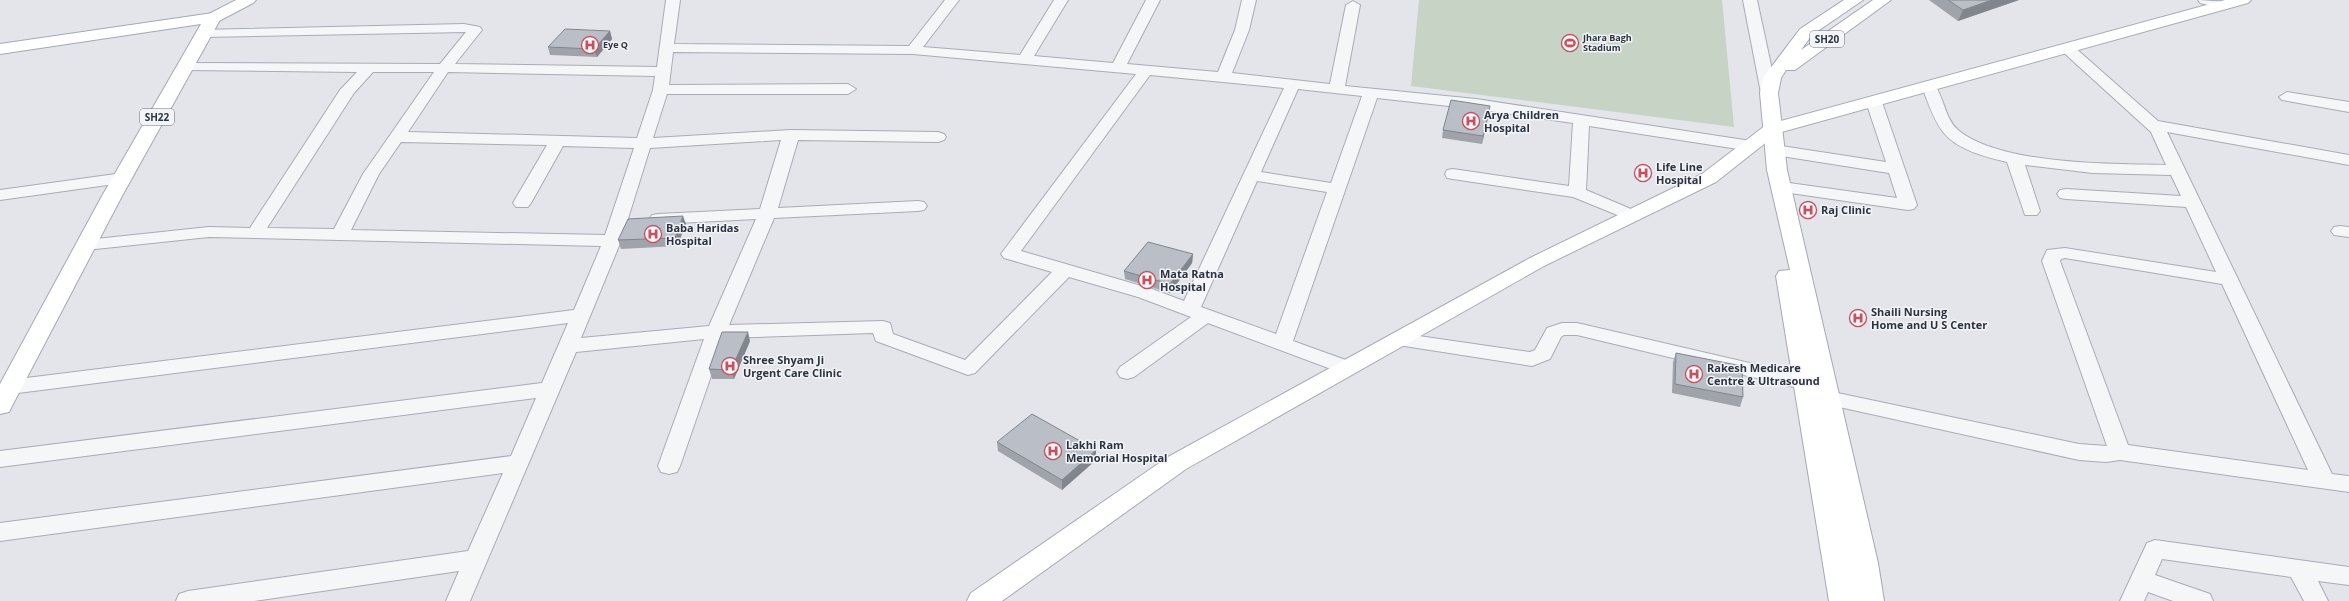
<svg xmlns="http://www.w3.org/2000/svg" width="2349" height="601" viewBox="0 0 2349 601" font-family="'Open Sans',sans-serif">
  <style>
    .green { fill: #c7d3c4 }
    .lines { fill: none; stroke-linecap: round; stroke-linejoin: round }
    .street-casing { stroke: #a8acb4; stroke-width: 2 }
    .secondary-casing { stroke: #a8acb4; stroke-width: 2 }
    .primary-casing { stroke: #a3a9b4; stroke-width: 2 }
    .street { fill: #f5f6f8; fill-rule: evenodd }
    .secondary { fill: #fff; fill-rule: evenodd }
    .primary { fill: #fff; fill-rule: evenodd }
    .wall { fill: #a0a3aa }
    .shaded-wall { fill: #82858b }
    .building { fill: #babec6; stroke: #82858b }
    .labels { text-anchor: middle; stroke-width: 3; stroke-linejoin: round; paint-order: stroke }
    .far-poi-label { font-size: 9px; font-weight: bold; fill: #2c3340; stroke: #f2f4f7; text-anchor: start }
    .shield { fill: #f2f4f7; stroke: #676d77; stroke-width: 1 }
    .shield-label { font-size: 10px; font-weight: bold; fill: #2c3340 }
    .poi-label { font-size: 11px; font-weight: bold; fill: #2c3340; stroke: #f2f4f7; text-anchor: start }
  </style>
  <rect width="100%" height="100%" fill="#e3e5ea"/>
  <path class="green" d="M1419,0H1722L1734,127L1411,86Z"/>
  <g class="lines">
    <g class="street-casing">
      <g id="street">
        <path d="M666,0H680L674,44L909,46L945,0H959L923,47L1020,55L1054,0H1068L1034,56L1113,63L1146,0H1160L1127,64L1218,72L1235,30L1242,0H1256L1249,30L1232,73L1330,84L1346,5L1353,1L1360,5L1345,86L1476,99L1751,141L1757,143L1759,146L1757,149L1751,151L1589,126L1586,190L1638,212L1641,216L1638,220L1632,221L1573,197L1453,179L1447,178L1445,174L1447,170L1453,169L1569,186L1573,123L1476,109L1377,98L1293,341L1354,363L1357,368L1354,373L1347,375L1208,323L1134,377L1127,379L1120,377L1117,372L1120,367L1191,317L1138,297L1069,277L975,373L968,375L876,341L873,333L724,338L680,466L677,472L669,474L661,472L658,466L704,339L576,352L470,601H446L459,571L254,601H176L179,594L188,591L468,551L503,473L0,541V523L511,456L536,398L0,467V451L542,383L568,323L10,394L3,392L0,386L3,382L10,380L574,310L601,246L209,237L86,250L80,249L77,245L80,241L86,240L209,227L250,228L340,90L357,72L186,70L181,69L179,66L181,63L440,64L466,32L204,37L199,36L197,33L199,30L464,24L480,27L482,30L455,64L657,67ZM673,52L913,54L1136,74L1001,254L1004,258L1052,272L965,360L893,334L890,323L883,321L729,325L774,218L918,211L924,210L927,206L924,202L918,201L778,208L798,140L938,142L944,140L946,137L944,134L938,132L791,130L653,138L667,94H848L856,89L848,84L669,85ZM373,72H434L363,174L334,229L267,228L354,93ZM448,72L655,76L653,90L637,138L408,132ZM1150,75L1284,88L1184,301L1152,289L1021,251ZM1298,89L1362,96L1331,183L1261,172ZM781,140L760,209L658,214L652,215L649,219L652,223L658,224L756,219L709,326L581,338L621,241L650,148ZM401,142L547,145L513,203L516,207H528L531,203L563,146L634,148L605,235L351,230L379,174ZM1257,181L1327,192L1276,334L1201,307Z"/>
        <path d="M1743,0H1757L1777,93L1774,96H1764L1761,93Z"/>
        <path d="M2198,0L2230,2L2232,5L2225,9L2200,3Z"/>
        <path d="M2068,45L2073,46L2158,121L2349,155V165L2167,132L2332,474L2349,476V492L2120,460L2106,462L2079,460L1821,403L1818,398L1821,393L1828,391L2079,444L2107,446L2042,261L2047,250L2065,248L2216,272L2186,207L2066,199L2060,198L2057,194L2060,190L2066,189L2181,196L2171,175L2093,173L2025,165L2040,211L2037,215H2025L2007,162C1986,157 1957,150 1943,132C1933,119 1928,102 1922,87L1929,83L1934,84C1944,97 1945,119 1958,130C2000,165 2112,164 2166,165L2151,132L2063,52L2061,49L2063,46ZM2065,258L2222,284L2308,470L2128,445L2060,261L2061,259Z"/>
        <path d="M2287,92L2349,102V112L2282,100L2279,97Z"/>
        <path d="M1874,97L1882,102L1917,205L1914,209L1908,210L1776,191L1774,187L1776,183L1782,182L1897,198L1889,173L1775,155L1769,153L1767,150L1769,147L1775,145L1886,162L1866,102Z"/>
        <path d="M123,173L129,174L131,178L129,182L0,200V190Z"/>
        <path d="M2340,226L2349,227V237L2334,235L2331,231L2334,227Z"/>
        <path d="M1562,323H1577L1806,376L1813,378L1816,383L1813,388L1806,390L1577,335H1564L1561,337L1550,359L1532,366L1398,345L1391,343L1388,339L1391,335L1398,333L1530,352L1535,350L1547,328Z"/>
        <path d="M2155,540L2349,567V585L2318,581L2328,601H2304L2291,577L2162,559L2155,575L2210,594L2213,601H2173L2148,592L2144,601H2120L2147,543Z"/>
      </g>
    </g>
    <g class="secondary-casing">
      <g id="secondary">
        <path d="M236,0H256L253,3L219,21H207L205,18L207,15Z"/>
        <path d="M2225,0H2251L2248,3L1778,133L1716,182L1544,266L1186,469L1002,601H967L971,593L1168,457L1530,258L1702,174L1766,125Z"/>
      </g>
    </g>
    <g class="primary-casing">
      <g id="primary">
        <path d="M1844,0H1863L1812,35L1801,50L1873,0H1891L1795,70H1786L1781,78L1778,93L1787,170L1878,563L1884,601H1829L1776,276L1779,271L1790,270L1767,170L1760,93L1763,78L1800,29Z"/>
        <path d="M213,13L219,15L221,18L122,196L12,406L9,412L0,414V384L102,196L201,24L0,54V44Z"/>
      </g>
    </g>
    <use href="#street" class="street"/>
    <use href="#secondary" class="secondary"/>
    <use href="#primary" class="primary"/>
  </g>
  <g class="wall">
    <path d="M1929,0H2019L1958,21Z"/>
    <path d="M610,31L612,39L597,57L550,55L548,47Z"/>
    <path d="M1490,106L1482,144L1442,138L1443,130Z"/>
    <path d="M686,224L677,246L621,249L618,240Z"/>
    <path d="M1193,254L1192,263L1170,293L1125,279L1124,271Z"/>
    <path d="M750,341L734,379H712L709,369Z"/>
    <path d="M1676,353L1743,397L1740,407L1672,393L1673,362Z"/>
    <path d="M997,442L1096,460L1062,490L998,451Z"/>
  </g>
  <g class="shaded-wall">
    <path d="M1992,0H2019L1958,21L1963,10Z"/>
    <path d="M610,31L612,39L597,57L594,49Z"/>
    <path d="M1490,106L1489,114L1482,144L1483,136Z"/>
    <path d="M683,216L686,224L677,246L675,238Z"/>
    <path d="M1193,254L1192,263L1170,293V284Z"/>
    <path d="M748,332L750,341L734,379L731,370Z"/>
    <path d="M1096,450V460L1062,490V480Z"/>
  </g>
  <g class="building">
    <path d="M1948,0H1992L1963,10Z"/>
    <path d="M565,29L610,31L594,49L548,47Z"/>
    <path d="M1451,100L1490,106L1483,136L1443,130Z"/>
    <path d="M683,216L675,238L618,240L628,219Z"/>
    <path d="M1148,242L1193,254L1170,284L1124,271Z"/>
    <path d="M722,332H748L731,370L709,369Z"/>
    <path d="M1676,353L1742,366L1743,397L1675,384Z"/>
    <path d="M1032,414L1096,450L1062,480L997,442Z"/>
  </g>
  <defs>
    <g id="stadium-ring" transform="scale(0.9)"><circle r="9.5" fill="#f2f4f7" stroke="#c4525f" stroke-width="1.5"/><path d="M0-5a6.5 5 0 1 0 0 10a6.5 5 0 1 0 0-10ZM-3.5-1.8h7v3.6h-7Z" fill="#c4525f"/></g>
    <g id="hospital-ring" transform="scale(0.9)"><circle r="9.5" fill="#f2f4f7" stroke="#c4525f" stroke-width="1.5"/><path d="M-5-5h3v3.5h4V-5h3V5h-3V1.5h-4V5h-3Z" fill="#c4525f"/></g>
  </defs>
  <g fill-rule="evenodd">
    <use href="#stadium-ring" x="1570" y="43"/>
    <use href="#hospital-ring" x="590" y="45"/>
    <use href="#hospital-ring" x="1471" y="121"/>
    <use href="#hospital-ring" x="1643" y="173"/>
    <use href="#hospital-ring" x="1808" y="210"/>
    <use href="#hospital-ring" x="653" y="234"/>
    <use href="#hospital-ring" x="1147" y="280"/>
    <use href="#hospital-ring" x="1858" y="318"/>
    <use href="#hospital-ring" x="730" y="366"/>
    <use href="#hospital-ring" x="1694" y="374"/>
    <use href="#hospital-ring" x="1053" y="451"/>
  </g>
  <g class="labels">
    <g class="far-poi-label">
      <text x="1583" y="41">Jhara Bagh<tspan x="1583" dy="10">Stadium</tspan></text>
      <text x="603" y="48">Eye Q</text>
    </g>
    <g class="shield">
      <rect x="1810" y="31" width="34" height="16" rx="3"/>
      <rect x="140" y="109" width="34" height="16" rx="3"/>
    </g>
    <g class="shield-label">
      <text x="1827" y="43">SH20</text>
      <text x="157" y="121">SH22</text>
    </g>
    <g class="poi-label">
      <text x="1484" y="119">Arya Children<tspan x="1484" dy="13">Hospital</tspan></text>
      <text x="1656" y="171">Life Line<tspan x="1656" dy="13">Hospital</tspan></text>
      <text x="1821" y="214">Raj Clinic</text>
      <text x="666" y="232">Baba Haridas<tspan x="666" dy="13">Hospital</tspan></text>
      <text x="1160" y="278">Mata Ratna<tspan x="1160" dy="13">Hospital</tspan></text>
      <text x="1871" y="316">Shaili Nursing<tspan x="1871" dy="13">Home and U S Center</tspan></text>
      <text x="743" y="364">Shree Shyam Ji<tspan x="743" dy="13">Urgent Care Clinic</tspan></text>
      <text x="1707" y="372">Rakesh Medicare<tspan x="1707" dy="13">Centre &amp; Ultrasound</tspan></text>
      <text x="1066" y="449">Lakhi Ram<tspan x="1066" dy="13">Memorial Hospital</tspan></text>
    </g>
  </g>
</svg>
